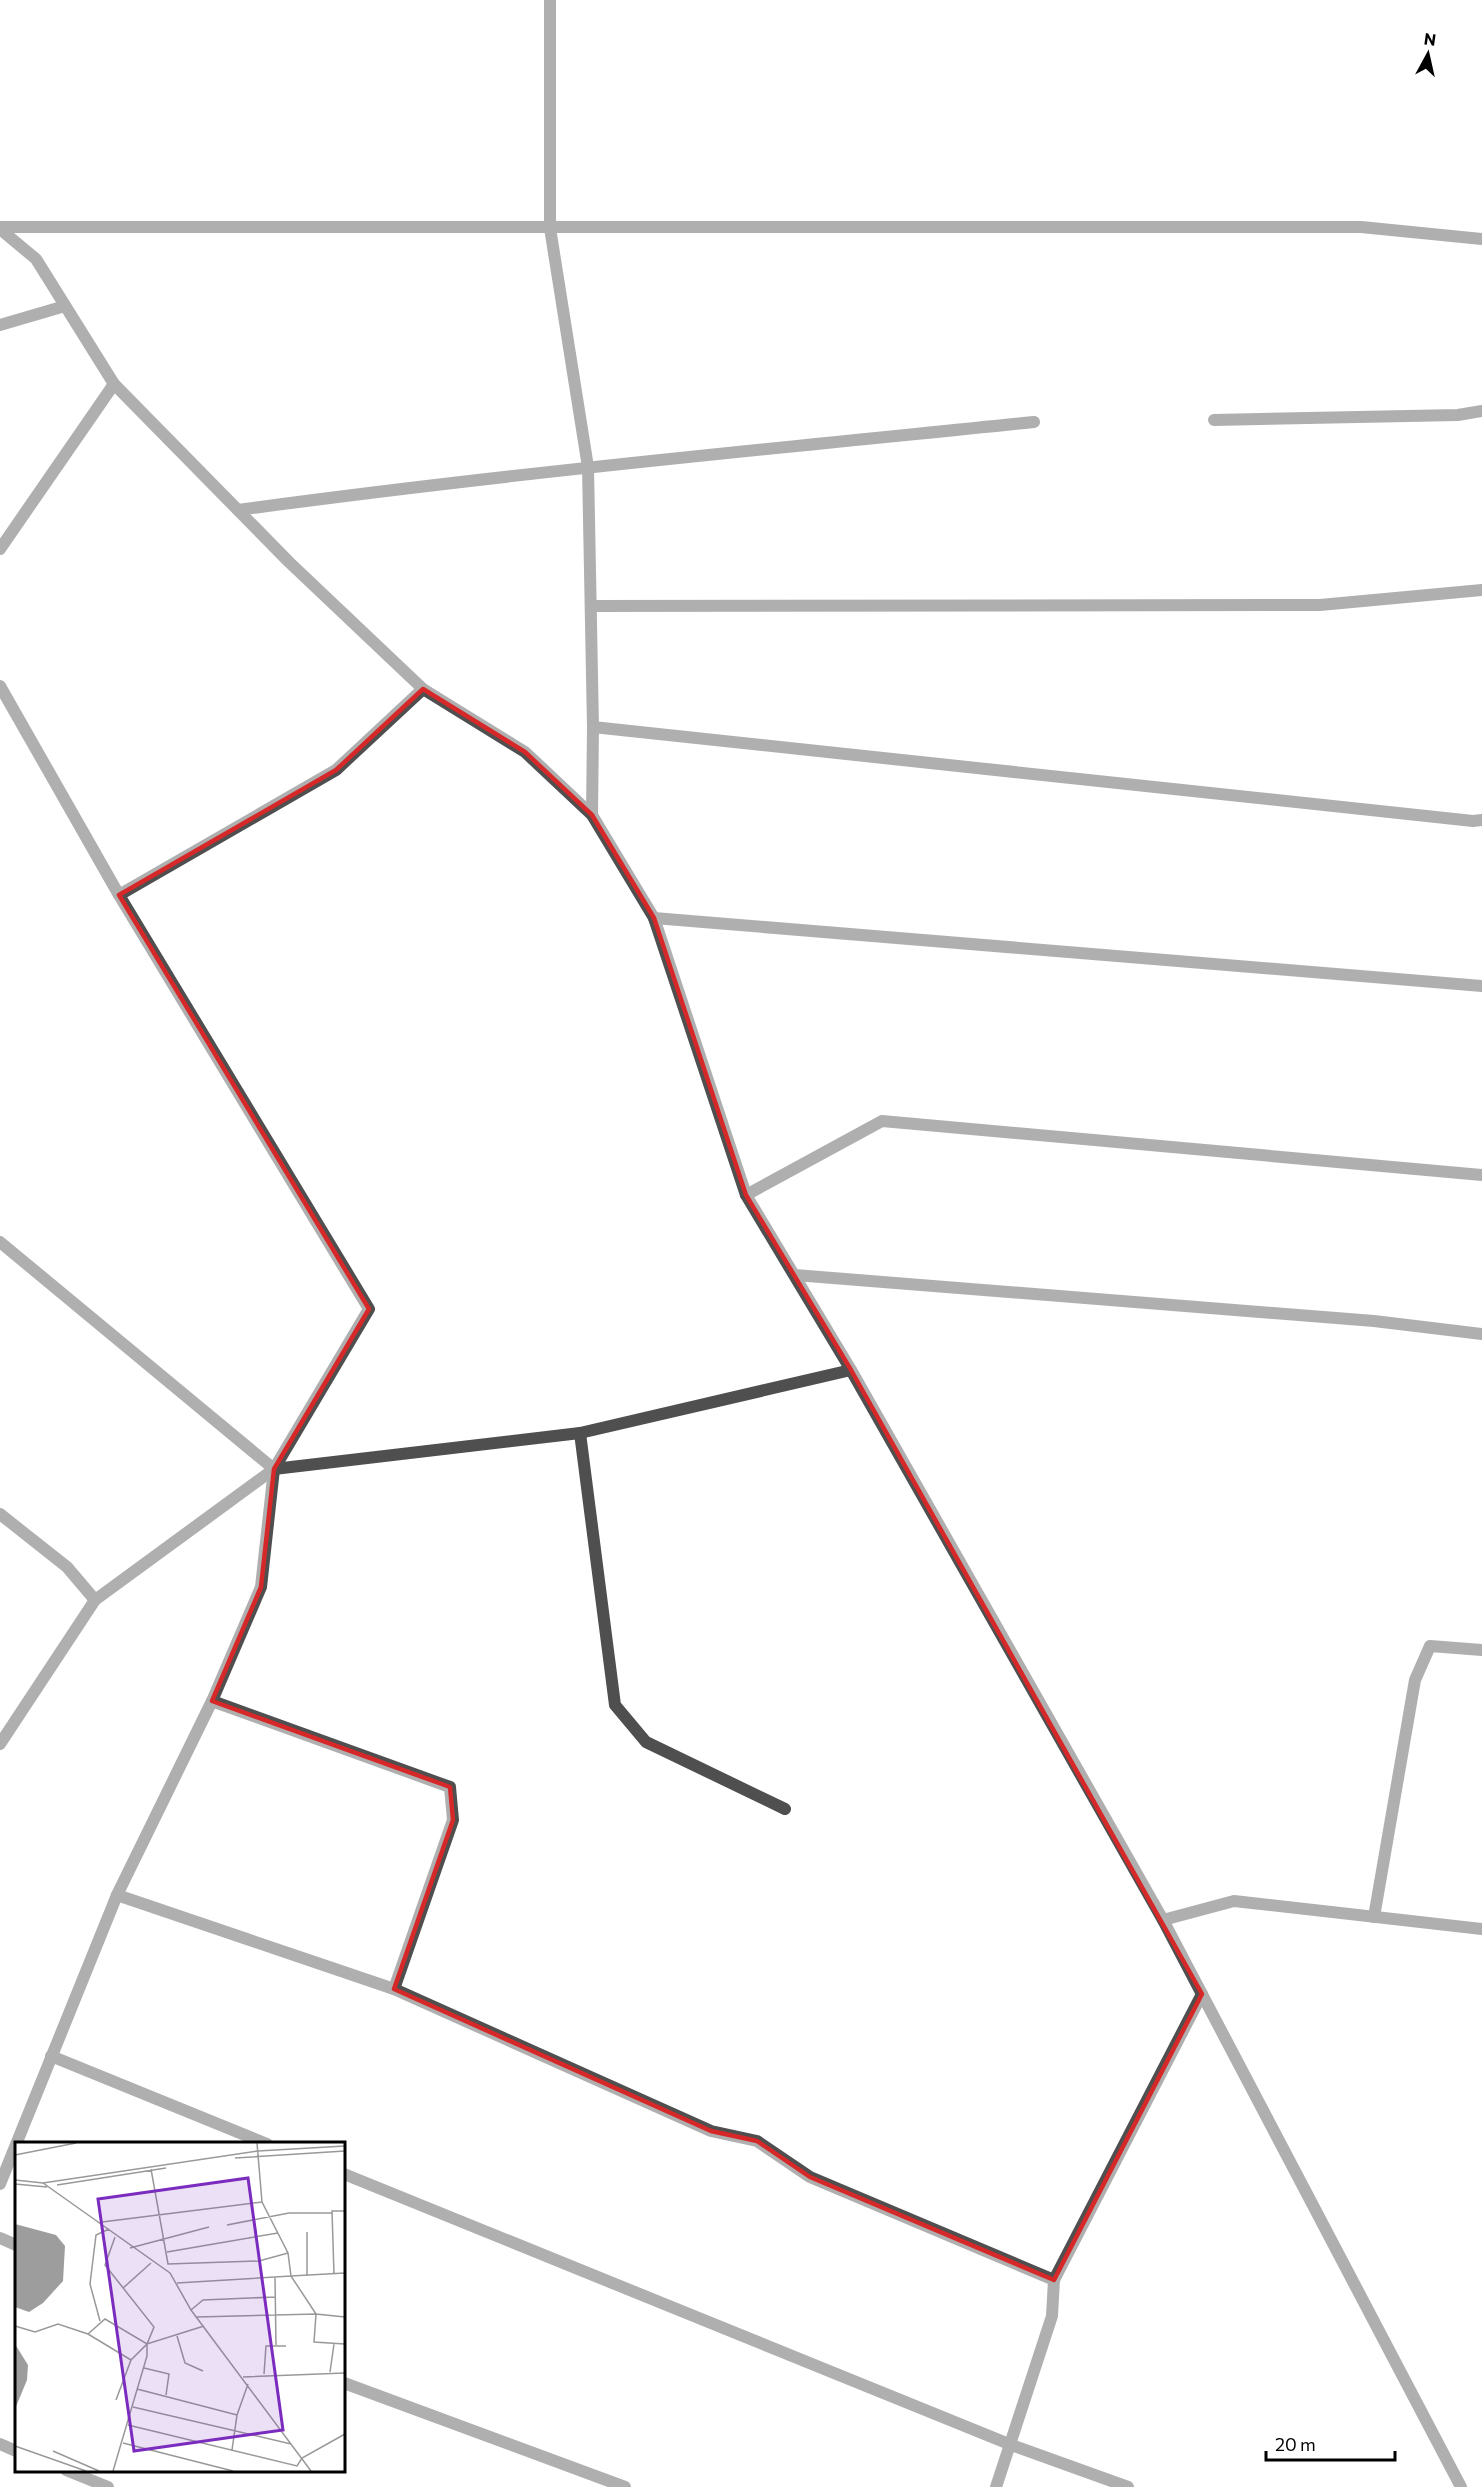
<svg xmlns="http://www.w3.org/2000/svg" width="1482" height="2487" viewBox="0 0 1482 2487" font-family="Commissioner,sans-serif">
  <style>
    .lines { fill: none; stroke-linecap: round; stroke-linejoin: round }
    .street { stroke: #4f4f4f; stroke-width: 12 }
    .marked { fill: none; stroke: #d62828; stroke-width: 4.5; stroke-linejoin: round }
    .inset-road { fill: none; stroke: #999; stroke-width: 1.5 }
    .view { fill: #7b2cbf; fill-opacity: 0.15; stroke: #7b2cbf; stroke-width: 3 }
    .inset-edge { fill: none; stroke: #000; stroke-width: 3 }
  </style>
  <rect width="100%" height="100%" fill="#fff"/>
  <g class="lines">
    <g class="street">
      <path d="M550,0V228L588,467L593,727L1473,821L1482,820"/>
      <path d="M0,227H1361L1482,239"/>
      <path d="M0,229L36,259L114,384L289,562L423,689L525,752L592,815L654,918L746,1195L851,1370L1163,1920L1461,2487"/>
      <path d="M0,325L65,306"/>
      <path d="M1214,420L1458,415L1482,411"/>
      <path d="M238,510C502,474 768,449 1034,422"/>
      <path d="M0,549L114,384"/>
      <path d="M591,606L1320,605L1482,590"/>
      <path d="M0,686L119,895L369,1309L274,1469L95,1600L0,1744"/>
      <path d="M592,815L593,727"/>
      <path d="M119,895L336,770L423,689"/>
      <path d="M654,918L1482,986"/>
      <path d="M746,1195L882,1121L1482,1175"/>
      <path d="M0,1242L274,1469L580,1433L851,1370"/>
      <path d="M795,1275L1374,1321L1482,1334"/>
      <path d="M580,1433L615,1705L646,1742L785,1809"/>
      <path d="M0,1514L67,1567L95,1600"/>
      <path d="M212,1701L450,1787L453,1820L394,1989"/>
      <path d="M117,1895L394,1989L711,2131L757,2141L810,2177L1054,2280"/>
      <path d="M1374,1917L1415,1680L1430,1646L1482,1650"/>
      <path d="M1163,1920L1234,1901L1482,1929"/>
      <path d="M51,2056L267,2144"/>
      <path d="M344,2174L1009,2444L1128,2487"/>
      <path d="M0,2184L117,1895L212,1701L261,1587L274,1469"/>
      <path d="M0,2238L16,2245"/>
      <path d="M344,2383L625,2487"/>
      <path d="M0,2444L16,2451"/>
      <path d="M66,2470L108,2487"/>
      <path d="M996,2487L1052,2316L1054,2280L1202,1994"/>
    </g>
  </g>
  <path d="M0 0H1482V2487H0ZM423,689L525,752L592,815L654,918L746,1195L851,1370L1202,1994L1054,2280L810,2177L757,2141L711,2131L394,1989L453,1820L450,1787L212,1701L261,1587L274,1469L369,1309L119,895L336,770Z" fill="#fff" fill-opacity=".55" fill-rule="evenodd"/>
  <path class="marked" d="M423,689L525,752L592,815L654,918L746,1195L851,1370L1202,1994L1054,2280L810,2177L757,2141L711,2131L394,1989L453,1820L450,1787L212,1701L261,1587L274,1469L369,1309L119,895L336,770Z"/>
  <g transform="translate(15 2142)">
    <rect width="330" height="330" fill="#fff"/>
    <path d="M0,82L41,93L50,104L48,139L28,161L14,170L0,165ZM0,202L13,223L12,238L0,267Z" fill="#9d9d9d"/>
    <path class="inset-road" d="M242,1L247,60L273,111L276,134L330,131M0,13L61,1M220,16L330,9M136,27L153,122L244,119L273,111M0,38L28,41L243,9L330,4M28,41L155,131L176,168L296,329M0,42L32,45M42,43L151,26M87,80L247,60M212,83L274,71H317M292,90V134M100,95L90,123L139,185L132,202L116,218L101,258M115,106L194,85M152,110L263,91M319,132L317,69H330M260,135L261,203M162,141L276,134L301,172L330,175M108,146L136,121M176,168L188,158L260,155M182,175L301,172L299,200L330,202M85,179L75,142L81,93L94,87M0,184L20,190L43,182L73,192L116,218M73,192L90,177L132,202L189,184M162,194L170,221L188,229M129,226L154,232L151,253M315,230L319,202M249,232L251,204H271M228,235L330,231M122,247L222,273M118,265L276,302M113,283L282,324L287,316L330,292M108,301L218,329M0,304L71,329M217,308L222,273L233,242M38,309L84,329M98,329L132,214V202"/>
    <path class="view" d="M233,36L268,288L119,309L83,57Z"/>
    <rect width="330" height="330" class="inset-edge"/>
  </g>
  <g transform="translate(1428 54) rotate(8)" stroke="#ffffff" stroke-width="4.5" paint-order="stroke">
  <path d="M0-4.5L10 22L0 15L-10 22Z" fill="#000000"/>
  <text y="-9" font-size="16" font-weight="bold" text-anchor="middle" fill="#000000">N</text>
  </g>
  <path d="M1266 2451v9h129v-9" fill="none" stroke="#000000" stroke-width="3"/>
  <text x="1275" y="2451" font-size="18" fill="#000000" stroke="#ffffff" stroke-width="4.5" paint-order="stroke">20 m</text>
</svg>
